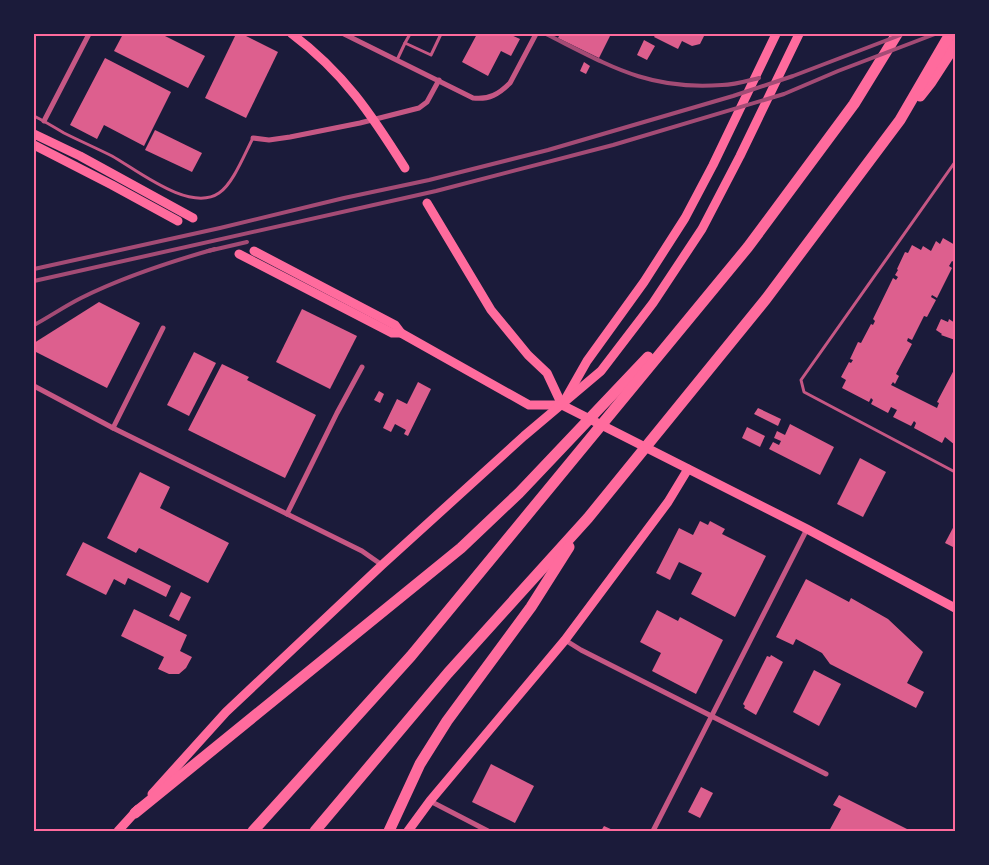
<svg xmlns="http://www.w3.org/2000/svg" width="989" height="865" viewBox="0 0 989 865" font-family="Montserrat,sans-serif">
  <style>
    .building { fill: #dd5f8e }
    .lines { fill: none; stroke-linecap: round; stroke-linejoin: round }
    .service { stroke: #c65784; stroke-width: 3 }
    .minor { stroke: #c65784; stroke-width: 5 }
    .secondary { stroke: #ff6b9d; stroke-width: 9 }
    .motorway { stroke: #ff6b9d; stroke-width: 11 }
    .rail { stroke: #a44b75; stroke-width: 4 }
    .neatline { fill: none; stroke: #ff6b9d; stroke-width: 2 }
  </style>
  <rect width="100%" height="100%" fill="#1b1b3a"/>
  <g class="building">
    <path d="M123,34H161L205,56L188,88L114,51Z"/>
    <path d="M236,34H242L278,52L246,118L205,98Z"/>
    <path d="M477,34H509L520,39L511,56L501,51L488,76L462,62Z"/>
    <path d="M560,34H611L599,58L558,38Z"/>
    <path d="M656,34H705L700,44L692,46L682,41L678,49L654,37Z"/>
    <path d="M644,40L655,46L647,60L637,55Z"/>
    <path d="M105,58L171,92L144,146L104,125L97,139L70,125Z"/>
    <path d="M584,62L590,66L586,74L580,71Z"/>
    <path d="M155,130L202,153L192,172L145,150Z"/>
    <path d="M943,238L955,245V259L954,262L952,261L949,266L952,268L937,298L932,295L931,297L936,300L927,317L924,316L912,340L908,338L907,341L912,344L896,374L899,376L895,384L893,382L891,385L937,408L939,403L937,402L955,368V445L945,437L942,443L914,428L916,423L914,421L911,426L893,417L897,410L891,407L888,413L871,404L873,400L871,398L869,402L842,388L846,380L841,377L849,362L851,363L853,360L850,359L858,342L861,343L871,324L873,325L875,321L873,319L893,278L896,280L898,277L895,275L898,270L897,269L905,252L908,253L912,245L921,250L923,246L931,251L936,241L940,244Z"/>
    <path d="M99,302L140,323L107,388L34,351V343Z"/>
    <path d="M302,309L357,336L330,389L276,362Z"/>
    <path d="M941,319L948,322L949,319L955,323V340L941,335L942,334L936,330Z"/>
    <path d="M194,352L216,363L189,416L167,405Z"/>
    <path d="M222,364L249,377L247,380L316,415L285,478L188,430Z"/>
    <path d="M418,382L431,389L408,436L404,434L406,430L395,424L391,432L383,428L397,399L407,404Z"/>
    <path d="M379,391L384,394L380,403L374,400Z"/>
    <path d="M758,408L781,419L778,426L754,414Z"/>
    <path d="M790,424L834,447L820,475L769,449L773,442L779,445L781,441L774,438L777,431L785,435Z"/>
    <path d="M747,427L765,436L760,447L742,438Z"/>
    <path d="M860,458L886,472L863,517L837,504Z"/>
    <path d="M140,472L170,487L160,508L229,543L208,583L139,548L136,553L107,538Z"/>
    <path d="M700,521L708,525L710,521L725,529L722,534L766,556L735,617L691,594L702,573L679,562L670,580L656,573L679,528L693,535Z"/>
    <path d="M955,524V548L945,543Z"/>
    <path d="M83,542L171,586L166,597L128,578L125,585L114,579L106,595L66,575Z"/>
    <path d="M806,579L849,602L851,598L888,619L923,652L907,683L924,692L916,708L830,664L822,653L796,639L793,645L776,637Z"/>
    <path d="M181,592L191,597L179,621L169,616Z"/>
    <path d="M134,609L187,635L180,651L192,657L186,668L179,674H169L158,669L164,657L121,636Z"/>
    <path d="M657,610L678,621L680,617L723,640L696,694L652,671L661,653L640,642Z"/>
    <path d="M771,655L783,662L756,715L744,708L745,706L743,704L767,656L770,657Z"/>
    <path d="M814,670L841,684L819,726L793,712Z"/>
    <path d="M491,764L534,786L515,823L472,802Z"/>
    <path d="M701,787L713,793L700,818L688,812Z"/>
    <path d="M839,795L911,831H829L841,809L833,805Z"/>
    <path d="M604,826L615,831H601Z"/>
  </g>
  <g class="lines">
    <g class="service">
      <path d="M410,34L405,43L431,55L441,34"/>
      <path d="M397,60L405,43"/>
      <path d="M34,116C44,121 54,127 64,133C80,141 96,148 112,156C137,170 190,213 219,193C233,184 245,153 253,138"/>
      <path d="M955,162L801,380L804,392L955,472"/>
    </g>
    <g class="minor">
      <path d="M344,34L473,98C489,100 499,94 510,83L536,34"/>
      <path d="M44,121L89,34"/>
      <path d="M253,138L269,140L290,137L360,123L419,108L427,102L439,80"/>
      <path d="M34,386L113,428L362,551L382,565"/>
      <path d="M113,428L163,328"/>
      <path d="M287,514L337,413L362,367"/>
      <path d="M565,640L581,650L826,774"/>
      <path d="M430,801L488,831"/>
      <path d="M653,831L807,529"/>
    </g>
    <g class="secondary">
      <path d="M292,34C344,73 371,114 405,168"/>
      <path d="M34,134L80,156L193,218"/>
      <path d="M34,145L112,185L178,221"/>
      <path d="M427,203L491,310L528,355L547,373L562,405"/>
      <path d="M254,251L395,325L401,333"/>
      <path d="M239,254L392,333H401L529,405H562L807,529L955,608"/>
      <path d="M566,398L587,361L644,282L685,218L713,165L776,34"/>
      <path d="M152,794L226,712L382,565L524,436L601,371L653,303L702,229L740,156L799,34"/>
      <path d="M118,831L138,809"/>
      <path d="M408,831L430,801L565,640L668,502L688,469"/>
    </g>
    <g class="motorway">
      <path d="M920,96L931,82L955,45"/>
      <path d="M135,813L461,548L519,493L648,357"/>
      <path d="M253,831L411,656L748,247L854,104L897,34"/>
      <path d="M315,831L448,673L588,518L766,299L900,120L950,34"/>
      <path d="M389,831L420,764L447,721L531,607L569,547"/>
    </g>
    <g class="rail">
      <path d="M546,34C608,65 649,91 722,85C734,85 747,81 759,78"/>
      <path d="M208,251L247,242"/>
      <path d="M34,269L220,228L344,198L429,180L548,150L733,96L793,76L903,34"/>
      <path d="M34,281L436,191L613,145L784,94L838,71L935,34"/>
      <path d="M34,325C49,317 65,306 81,298C123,277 169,262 215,249"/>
    </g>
  </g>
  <rect width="989" height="865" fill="none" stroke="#1b1b3a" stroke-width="70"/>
  <rect x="35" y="35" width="919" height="795" class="neatline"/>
</svg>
